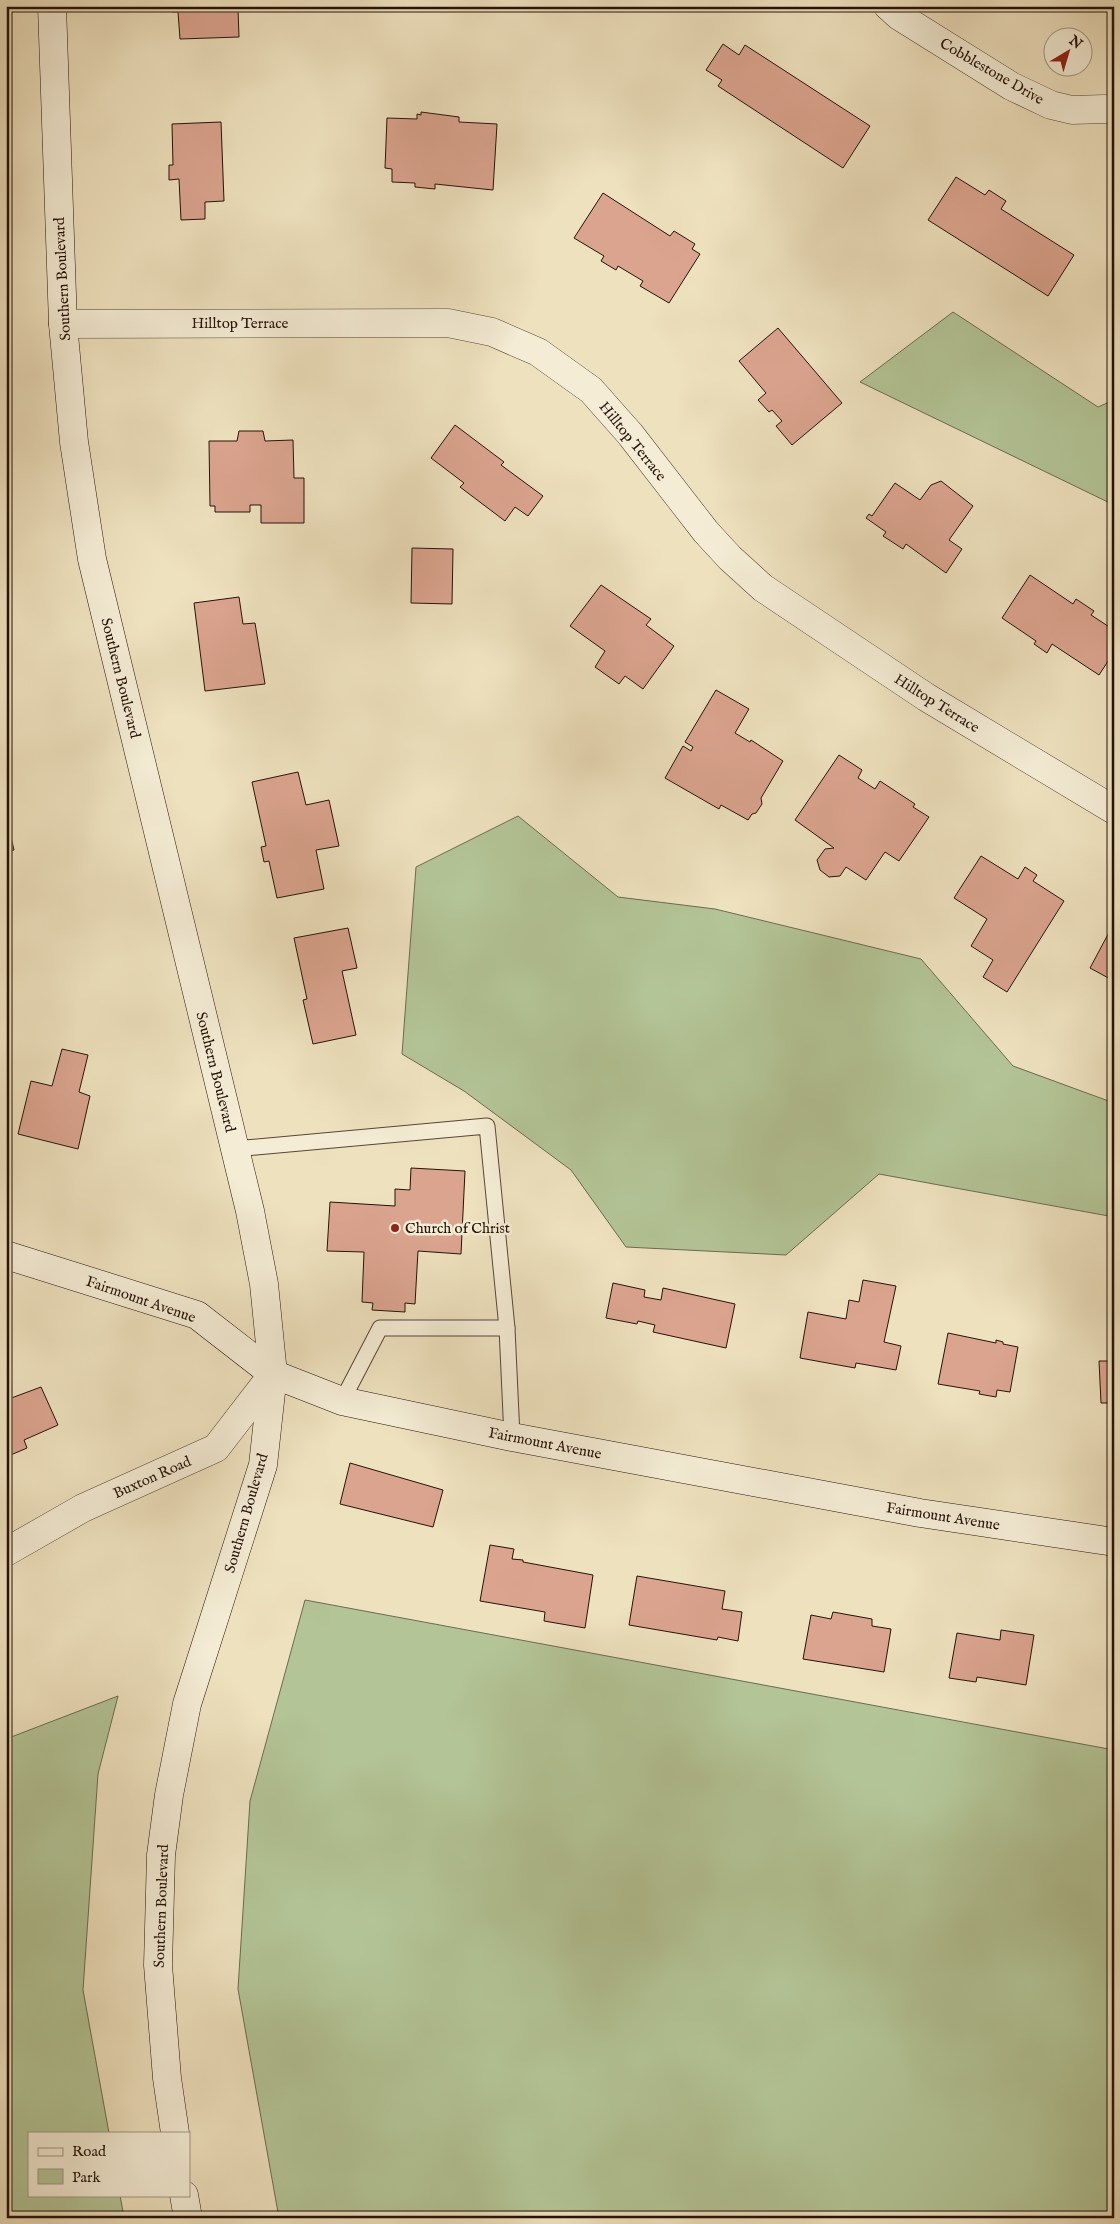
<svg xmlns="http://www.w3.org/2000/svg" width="1120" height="2224" viewBox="0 0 1120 2224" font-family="'IM FELL English',serif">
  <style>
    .green { fill: #b3c496; stroke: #6c6b4f }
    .building { fill: #dba48f; stroke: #251208 }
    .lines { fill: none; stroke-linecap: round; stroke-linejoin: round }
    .service-casing { stroke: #574636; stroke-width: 17 }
    .minor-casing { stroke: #574636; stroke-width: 29 }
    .secondary-casing { stroke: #251208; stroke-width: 29 }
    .service { stroke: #f4ecd5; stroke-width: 15 }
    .minor { stroke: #f4ecd5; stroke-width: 28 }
    .secondary { stroke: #f4ecd5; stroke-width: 28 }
    .poi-dot { fill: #8f2418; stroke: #f4ecd5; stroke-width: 2 }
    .labels { text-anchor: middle; stroke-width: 5; stroke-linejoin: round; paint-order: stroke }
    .street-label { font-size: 15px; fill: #251208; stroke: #f4ecd5 }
    .poi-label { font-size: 15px; fill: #251208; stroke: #f4ecd5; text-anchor: start }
  </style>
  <rect width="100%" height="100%" fill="#eee1be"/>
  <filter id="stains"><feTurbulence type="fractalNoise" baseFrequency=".004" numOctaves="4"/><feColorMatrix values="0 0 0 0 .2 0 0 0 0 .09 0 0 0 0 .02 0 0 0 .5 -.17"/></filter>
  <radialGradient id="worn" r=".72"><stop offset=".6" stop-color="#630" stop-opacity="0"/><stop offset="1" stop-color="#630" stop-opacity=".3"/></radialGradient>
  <g class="green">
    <path d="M953,312L1098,407L1114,400V505L860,382Z"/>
    <path d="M518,816L618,897L715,909L921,959L1013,1066L1114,1103V1217L879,1174L786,1255L626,1247L571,1170L464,1091L402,1054L416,867Z"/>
    <path d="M305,1600L1114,1750V2218H279L238,1989L250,1801Z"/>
    <path d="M118,1696L98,1774L83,1990L109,2133H29V2195H120L124,2218H6V1739Z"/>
  </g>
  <g class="building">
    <path d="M172,6H219V10L238,9L239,37L180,39L178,12H172Z"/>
    <path d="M723,44L739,55L745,45L870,126L843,168L718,86L722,80L706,70Z"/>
    <path d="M421,112L459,117V122L497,124L493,190L435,184V189L415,187V183L392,182V169L385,168L387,118L417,119V114L421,115Z"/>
    <path d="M221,122L224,201L205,202V219L181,220L179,179L169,180V165H173L172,124Z"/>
    <path d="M956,177L985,195L989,190L1006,201L1001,209L1074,255L1048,296L928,220Z"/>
    <path d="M603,193L670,236L674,231L695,244L692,249L700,254L669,303L640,286L643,281L618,266L616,270L601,261L604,256L574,238Z"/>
    <path d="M778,328L842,403L792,445L776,426L782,421L772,410L769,412L758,400L766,393L739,361Z"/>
    <path d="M455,425L504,462L501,465L543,496L528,516L515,507L505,521L460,487L464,483L431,458Z"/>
    <path d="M239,431H263L265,441L293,440L294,478H304V523H261V505H250V512H215V506H210L209,441H237Z"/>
    <path d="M941,481L973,506L949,540L962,549L946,573L906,544L903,549L883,536L886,532L866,518L869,514L872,516L895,483L920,500L931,485Z"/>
    <path d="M412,548L453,549L452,604L411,603Z"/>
    <path d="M1030,575L1073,604L1076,599L1094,611L1091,615L1114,630V652L1099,675L1052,644L1047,653L1034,644L1036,641L1002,618Z"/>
    <path d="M601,585L651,619L646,625L674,646L643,689L625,676L619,684L595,667L605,651L570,626Z"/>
    <path d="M239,597L243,624L255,623L265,684L205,691L194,603Z"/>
    <path d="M716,690L749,709L735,733L750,742L751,740L783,761L761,798L762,804L756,813L752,814L748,820L721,805L719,809L665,778L683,746L691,751L693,747L685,742Z"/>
    <path d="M839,755L862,770L858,778L875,789L880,781L915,804L913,807L929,817L899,861L885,852L866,880L846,867L840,876L829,877L820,870L817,860L825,849L834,848L795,820Z"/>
    <path d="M298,772L306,805L329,800L339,846L316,850L324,889L277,898L269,861L264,862L261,847L266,846L252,782Z"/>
    <path d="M6,816L14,850L6,852Z"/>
    <path d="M981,856L1018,879L1025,867L1037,875L1033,881L1064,901L1007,992L983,977L993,960L971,946L987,919L954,898Z"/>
    <path d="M1113,925H1114V981L1090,968Z"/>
    <path d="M348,928L357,968L342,971L356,1035L313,1044L303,1000L307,999L294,938Z"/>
    <path d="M62,1049L88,1055L79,1092L90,1096L78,1149L18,1134L31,1081L52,1086Z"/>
    <path d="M411,1168L465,1171L461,1254L418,1251L415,1304L405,1303V1312L372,1310L373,1303L362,1302L364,1252L327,1251L330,1202L395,1206V1189L410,1190Z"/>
    <path d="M863,1280L896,1286L884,1342L901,1346L896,1370L856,1363L855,1368L800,1358L808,1312L846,1319L849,1300L859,1302Z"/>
    <path d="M613,1283L645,1290L644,1297L661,1300L663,1288L735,1304L726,1348L653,1332L655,1325L638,1321L637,1324L606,1318Z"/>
    <path d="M948,1333L996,1343V1340L1003,1342V1344L1018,1347L1010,1392L997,1390L996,1397L979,1394L980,1391L938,1384Z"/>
    <path d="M1099,1361H1114V1403H1101Z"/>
    <path d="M41,1387L58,1425L24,1440L27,1448L6,1457V1400Z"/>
    <path d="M350,1463L443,1490L433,1527L340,1504Z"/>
    <path d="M490,1545L514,1549L512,1559L523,1560V1562L593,1575L585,1628L544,1621L545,1612L480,1601Z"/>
    <path d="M637,1576L725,1591L722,1609L742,1612L738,1641L718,1637L717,1640L629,1625Z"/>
    <path d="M833,1612L872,1619V1626L891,1629L884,1672L803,1659L811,1615L831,1619Z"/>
    <path d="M1001,1630L1034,1635L1026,1685L977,1677L976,1682L949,1678L957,1633L1000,1640Z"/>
  </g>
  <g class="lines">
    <g class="service-casing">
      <g id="service">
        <path d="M234,1149L487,1126L507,1328L512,1437"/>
        <path d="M342,1401L380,1328H507"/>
      </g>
    </g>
    <g class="minor-casing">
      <g id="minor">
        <path d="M888,6L899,16L1011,86L1051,105L1072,110L1105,109"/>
        <path d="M63,324L448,323L492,332L538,352L591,390L630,434L706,532L730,558L763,588L926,697L1114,810"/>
        <path d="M6,1552L83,1508L216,1448L273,1374"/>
      </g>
    </g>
    <g class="secondary-casing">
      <g id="secondary">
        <path d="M52,6L63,324L74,442L92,559L250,1211L264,1284L273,1374L263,1465L187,1704L169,1795L161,1855L158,1965L167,2078L175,2133"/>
        <path d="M6,1255L197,1315L273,1374L342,1401L512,1437L920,1513L1114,1542"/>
        <path d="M184,2195L188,2218"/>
      </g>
    </g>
    <use href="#service" class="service"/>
    <use href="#minor" class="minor"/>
    <use href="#secondary" class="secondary"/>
  </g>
  <circle class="poi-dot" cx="395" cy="1228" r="5"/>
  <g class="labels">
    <g class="street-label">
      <text transform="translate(992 71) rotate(30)" y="5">Cobblestone Drive</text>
      <text transform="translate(62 279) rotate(-93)" y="5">Southern Boulevard</text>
      <text x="240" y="328">Hilltop Terrace</text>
      <text transform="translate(633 441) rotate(51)" y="5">Hilltop Terrace</text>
      <text transform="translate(121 678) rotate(76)" y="5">Southern Boulevard</text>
      <text transform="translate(937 703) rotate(32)" y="5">Hilltop Terrace</text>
      <text transform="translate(216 1072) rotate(76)" y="5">Southern Boulevard</text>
      <text transform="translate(141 1299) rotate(19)" y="5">Fairmount Avenue</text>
      <text transform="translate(545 1443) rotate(11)" y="5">Fairmount Avenue</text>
      <text transform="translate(152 1477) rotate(-24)" y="5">Buxton Road</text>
      <text transform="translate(246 1513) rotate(-74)" y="5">Southern Boulevard</text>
      <text transform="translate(943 1516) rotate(9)" y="5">Fairmount Avenue</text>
      <text transform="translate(161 1906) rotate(-88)" y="5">Southern Boulevard</text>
    </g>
    <g class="poi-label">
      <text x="405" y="1233">Church of Christ</text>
    </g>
  </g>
  <rect width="1120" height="2224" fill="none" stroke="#eee1be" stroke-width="25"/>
  <rect x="8" y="8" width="1105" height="2209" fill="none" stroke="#251208" stroke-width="2.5"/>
  <rect x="12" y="12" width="1095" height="2199" fill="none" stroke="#251208"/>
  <rect x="28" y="2132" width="162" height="65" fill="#f4ecd5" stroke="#a19583"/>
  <rect x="38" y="2148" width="25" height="8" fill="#f4ecd5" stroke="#a19583"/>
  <text x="72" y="2156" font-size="15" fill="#251208">Road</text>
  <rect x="38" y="2169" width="25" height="15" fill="#b3c496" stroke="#a19583"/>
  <text x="72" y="2182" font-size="15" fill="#251208">Park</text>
  <g transform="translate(1068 52) rotate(38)"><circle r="24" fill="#f4ecd5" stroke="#a19583"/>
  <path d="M0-4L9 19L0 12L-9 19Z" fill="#8f2418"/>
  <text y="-8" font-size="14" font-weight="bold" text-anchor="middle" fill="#251208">N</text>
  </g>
  <rect width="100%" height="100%" filter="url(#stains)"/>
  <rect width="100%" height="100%" fill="url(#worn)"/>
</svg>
